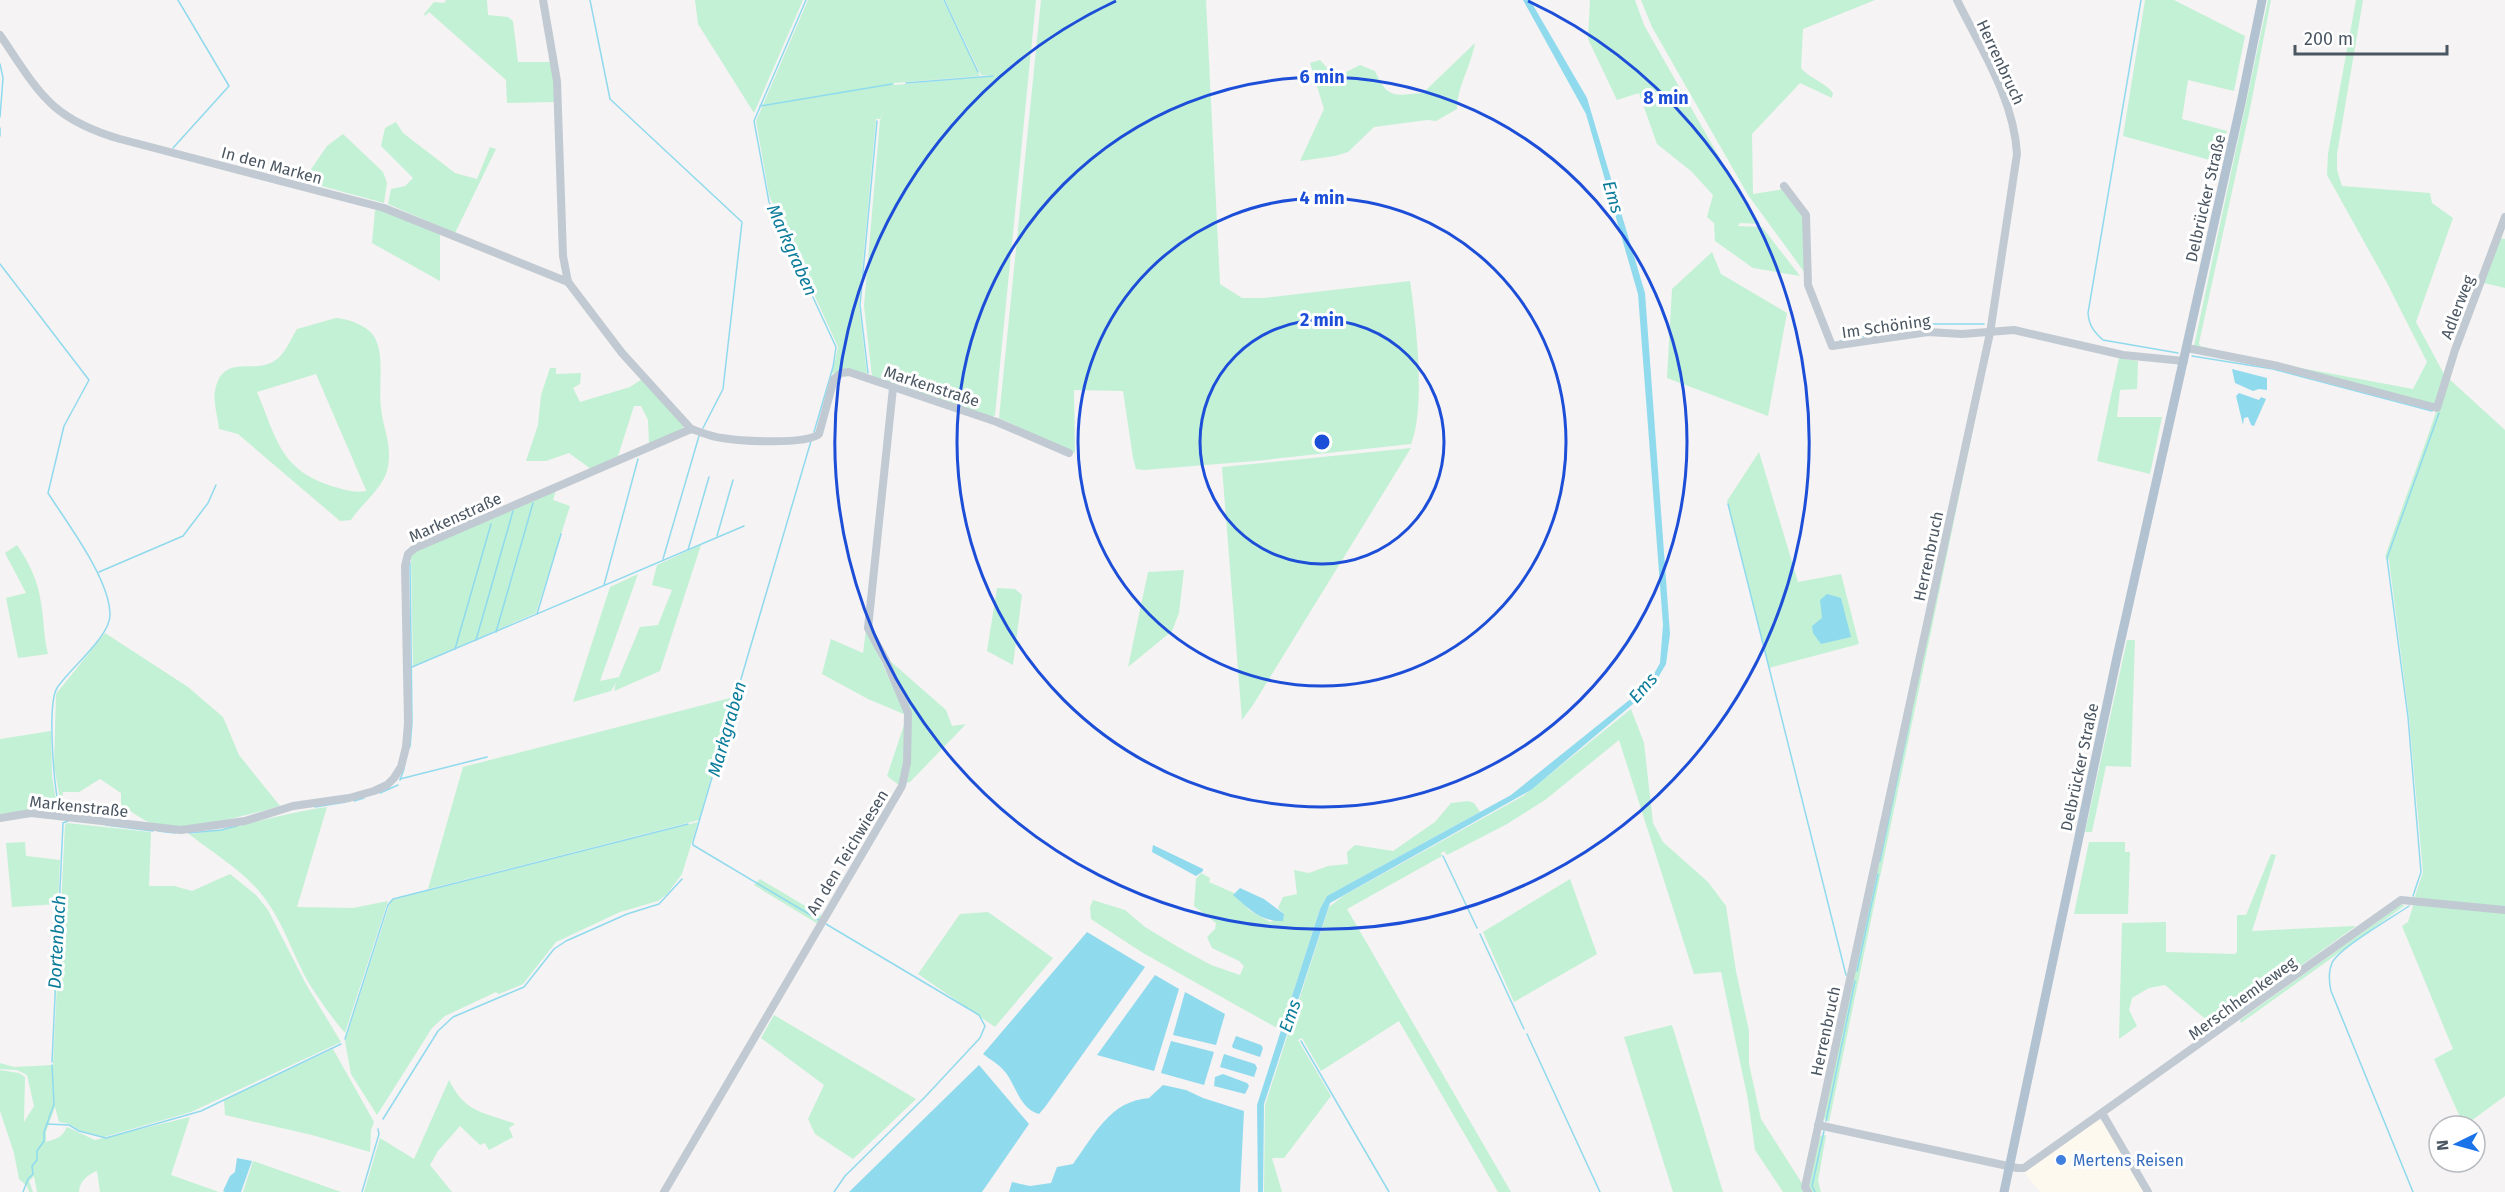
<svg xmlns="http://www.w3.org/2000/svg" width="2505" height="1192" viewBox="0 0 2505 1192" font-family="'Fira Sans',sans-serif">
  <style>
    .commercial { fill: #fdf9ef }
    .green { fill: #c3f1d5; fill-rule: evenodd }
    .water { fill: #90daee }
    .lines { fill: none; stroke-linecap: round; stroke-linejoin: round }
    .stream { stroke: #90daee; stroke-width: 1.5 }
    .minor { stroke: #c1cad2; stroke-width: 8 }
    .major { stroke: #b3c2d1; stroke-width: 9 }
    .ring { fill: none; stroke: #1d4ed8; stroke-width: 3 }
    .shop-dot { fill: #3f7fe0; stroke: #fff; stroke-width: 2 }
    .labels { text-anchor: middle; stroke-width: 6; stroke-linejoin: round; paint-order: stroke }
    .street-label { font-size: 16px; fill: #4a5661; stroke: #fff }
    .shop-label { font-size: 16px; fill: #366cbe; stroke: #fff; text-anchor: start }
    .water-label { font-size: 18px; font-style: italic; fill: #0c7c9b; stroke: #fff }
    .centre { fill: #1d4ed8; stroke: #fff; stroke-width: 3 }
    .ring-label { font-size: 18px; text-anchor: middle; font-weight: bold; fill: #1d4ed8; stroke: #fff; stroke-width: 6; stroke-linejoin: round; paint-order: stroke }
  </style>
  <rect width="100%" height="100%" fill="#f5f3f3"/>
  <path class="commercial" d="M2098,1120L2105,1123L2145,1192H2040L2024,1172Z"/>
  <g class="green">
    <path d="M446,0H487L488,15L508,17L513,21L518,62H552L557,102L507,103L506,80L429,12L425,16L424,14L434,2L444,3Z"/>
    <path d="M695,0H803L754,113L698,24Z"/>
    <path d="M808,0H943L980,76L894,83V85L995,76L981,75L945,0H1036L995,415L992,417L872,377L864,306L880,120L885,111L880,119H876L859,304L867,375L841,370L832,374L838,347L769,195L756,121Z"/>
    <path d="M1041,0H1206L1220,284L1242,298H1263L1410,281C1416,321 1426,408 1411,444L1255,461L1144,470L1136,469L1133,458L1123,391L1074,390L1075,453L999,418Z"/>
    <path d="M1590,0H1635L1644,25L1743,199L1760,224L1740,223L1738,226L1762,227L1800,276L1753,268L1715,241L1714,223L1707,217L1713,195L1691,171L1657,144L1639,93L1617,100L1588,39Z"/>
    <path d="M1641,0H1875L1803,29L1801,68C1810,79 1825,82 1833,93L1832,98L1800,83L1752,134L1753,194L1784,189L1805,216V273L1748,195L1652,27Z"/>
    <path d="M2145,0H2174L2245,36L2234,91L2188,80L2182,119L2227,131L2217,162L2123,136Z"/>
    <path d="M2268,0H2271L2250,109L2199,343L2200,346L2229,353L2194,346Z"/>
    <path d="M2356,0H2363L2337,154V170L2342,186L2430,193L2432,203L2453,218L2416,322L2445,376L2436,406L2279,364L2413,389L2427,362L2387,283L2327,175L2328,154Z"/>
    <path d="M1475,43C1471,66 1457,87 1457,109L1436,121L1427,120L1374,127L1348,152L1335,156L1300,161L1324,109L1310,63L1320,60L1329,70L1346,72L1360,65L1375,71C1388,100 1394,95 1423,93Z"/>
    <path d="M396,122L403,133L455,173L477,179L490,147L496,149L455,233L388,204L391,189L405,186L413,178L381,146L385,128Z"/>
    <path d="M343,134L383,172L387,183L384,203L303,181L327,146Z"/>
    <path d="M379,208L440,233V281L372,243L375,211Z"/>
    <path d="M2499,238L2505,239V288L2484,283V281Z"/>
    <path d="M1712,252L1721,274L1787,313L1768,416L1667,378L1672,289Z"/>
    <path d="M336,318C349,319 369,326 375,338C385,358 378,386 381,408C383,429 392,443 388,467C384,488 362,503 351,520L340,521L238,434L219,429C218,418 213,402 215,391C223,348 261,381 282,354C288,347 292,337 297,329ZM316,374L366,490V491C354,493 346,490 335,487C280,471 277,439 257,392Z"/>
    <path d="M1991,343L1829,1122L1821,1116Z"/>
    <path d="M2119,358L2138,361L2137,389L2120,390L2117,417H2162L2150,474L2097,461Z"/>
    <path d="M550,368H556V374L581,373L580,384L573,388L580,402L630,387L642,379L684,423L682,431L649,443L648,420L641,406H634L618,456L591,469L569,453L546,461H526L538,425L541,395Z"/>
    <path d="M2447,377L2505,430V907L2414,899L2423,872L2409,717L2389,560L2385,557C2405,497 2429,438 2447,377Z"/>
    <path d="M1411,448L1253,705L1242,720L1222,467Z"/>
    <path d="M1759,452L1798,582L1841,574L1859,644L1769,668L1727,501Z"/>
    <path d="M556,490L553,500L570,506L536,613L413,666L411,556L418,549Z"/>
    <path d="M17,545C27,559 37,579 40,597C44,616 43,634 48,654L18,658L6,598L26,593L5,553Z"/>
    <path d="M701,545L660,671L614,691L616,683L611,691L573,702L610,587L638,574L600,681L619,677L640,627L658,625L672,590L652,585L657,565Z"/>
    <path d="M1184,570L1179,613L1172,631L1128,667L1148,572Z"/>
    <path d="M997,588L1015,589L1022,595L1013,665L987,651Z"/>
    <path d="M866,629L906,715L868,699L822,674L831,639L863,653Z"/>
    <path d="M105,633L188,687L223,717L239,755L280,806C252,814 180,834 153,824C142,820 131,811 121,805V793L100,779L79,792H63L61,805L54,766L56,694Z"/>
    <path d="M2127,640H2135L2131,767L2106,766L2092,832H2085Z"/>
    <path d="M889,660L946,710L952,726L966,724L910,782L905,783L911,721Z"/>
    <path d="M734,697L699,820L428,889L463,767Z"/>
    <path d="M1631,709L1644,743L1653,823L1663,842L1708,882L1726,906L1736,971L1749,1031V1064L1761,1119L1805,1188L1819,1136L1826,1135L1818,1181L1821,1192H1783L1755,1150L1748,1100L1721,972L1694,974L1619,740L1545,800L1507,824L1447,855L1444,851L1441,853L1442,856L1347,909L1511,1192H1498L1399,1021L1321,1071L1302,1038L1298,1040L1331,1096L1284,1158H1272L1282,1192H1264L1265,1105L1329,907L1343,896L1523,796Z"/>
    <path d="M906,719L904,766L899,785L887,776Z"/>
    <path d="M51,731L52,776L58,813L32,810L0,814V739Z"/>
    <path d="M1468,801L1474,803L1480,812L1327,896L1320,909L1282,1027L1277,1028L1143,953L1091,919L1090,907L1093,900L1125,910L1145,927L1178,947L1211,965L1240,975L1244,966L1239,961L1212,948L1207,937L1215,929L1216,923L1194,906L1196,879L1201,873L1210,878L1209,882L1234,893L1249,910L1270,922L1284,914L1278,908L1283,897L1297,894L1294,870L1309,873L1328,866L1348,864L1347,852L1355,845L1393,851L1435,822L1451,803Z"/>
    <path d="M327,807L297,907L353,908L388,901L345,1033C332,1018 321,1002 310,985C293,956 284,923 263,896C244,871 214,854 189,834C236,830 280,813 327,807Z"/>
    <path d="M698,822L682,874L667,894L658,901L620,912L556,942L523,984L499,994L496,992L445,1016L432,1028L377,1115L351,1074L345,1041L391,900Z"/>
    <path d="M67,823L151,832L149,886H174L192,891L230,874L256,895L268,910L307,986L341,1042L191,1112L104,1137L81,1131L69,1124L59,1122L55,1107L46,1132V1142C57,1138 61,1139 67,1127L95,1140L190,1117L171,1175L219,1192H100L97,1171C88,1174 79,1182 79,1192H37L34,1176L29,1181L33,1192H29L27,1186L19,1179L14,1153L0,1111V1070L19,1073L25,1077L24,1122L34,1106L27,1075L17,1070L0,1069V1063L14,1067L53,1065L65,825Z"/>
    <path d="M25,842L26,856L60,860L58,904L12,907L6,843Z"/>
    <path d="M2089,842H2125V852H2130L2128,914H2074Z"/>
    <path d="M2271,854L2276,855L2252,931L2356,926L2215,1027L2165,985L2149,988L2132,998L2129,1010L2137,1026L2119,1039L2122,923L2166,922V952L2235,954L2237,952V915H2246Z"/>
    <path d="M760,879L822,916L818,924L754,885Z"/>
    <path d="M1570,879L1597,954L1514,1002L1483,932Z"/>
    <path d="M2414,903L2505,912V1096L2464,1126L2434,1059L2453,1049L2402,926L2408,922Z"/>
    <path d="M2402,904L2404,906L2241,1023L2240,1020Z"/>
    <path d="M988,912L1053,958L995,1027L918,974L960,914Z"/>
    <path d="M774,1015L916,1099L853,1159L815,1134L808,1119L824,1085L761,1038Z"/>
    <path d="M1672,1025L1723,1192H1673L1624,1037Z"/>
    <path d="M333,1049L374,1122L371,1130L370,1152L312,1135L225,1115L224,1100Z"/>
    <path d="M449,1080C466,1114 482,1111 515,1124L509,1128L513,1137L489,1150L485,1143L480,1145L460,1126L438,1151L430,1165L452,1192H364L380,1138L414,1159Z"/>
    <path d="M253,1161L341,1192H243Z"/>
  </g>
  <g class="water">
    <path d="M1523,0H1530L1587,98L1645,293L1670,634L1666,664L1652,688L1531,790L1330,903L1264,1104L1263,1192H1258L1257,1105L1320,909L1327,896L1511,795L1648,685L1660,663L1663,625L1638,294L1586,114Z"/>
    <path d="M2232,369L2267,378V390L2259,389L2253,391L2235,383Z"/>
    <path d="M2239,393L2259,400L2261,397L2266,399L2254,426L2251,425L2248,417L2244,418L2243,425L2236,396Z"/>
    <path d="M1827,594L1841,598L1851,637L1821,644L1813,633L1812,626L1822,618L1820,600Z"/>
    <path d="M1153,845L1203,869V871L1196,876L1152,852Z"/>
    <path d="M1240,888L1264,899L1284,914L1283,921C1261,922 1249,909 1233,895Z"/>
    <path d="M1087,932L1145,967L1045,1107L1039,1114C1020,1109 1016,1086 1006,1073C1000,1065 991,1060 983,1054Z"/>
    <path d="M1155,975L1179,989L1154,1071L1097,1055Z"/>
    <path d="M1185,992L1225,1014L1216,1045L1173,1035Z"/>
    <path d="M1236,1036L1261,1045L1263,1048L1260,1057L1233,1048L1232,1046Z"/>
    <path d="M1171,1041L1214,1052L1204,1085L1161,1073Z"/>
    <path d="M1224,1054L1255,1064L1257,1068L1254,1077L1220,1067Z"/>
    <path d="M979,1065L1029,1124L982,1192H849Z"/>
    <path d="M1223,1074L1247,1083L1249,1086L1245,1094L1214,1086L1215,1077Z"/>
    <path d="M1163,1085L1186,1090L1203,1098L1244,1111L1240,1192H1009L1012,1182L1030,1186L1051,1183L1057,1167L1073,1164C1095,1134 1110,1101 1149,1098Z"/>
    <path d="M237,1158L252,1161L241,1192H225L223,1191L230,1176L235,1172Z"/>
  </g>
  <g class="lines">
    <g class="stream">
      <path d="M590,0L610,99L742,222L723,389L703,428"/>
      <path d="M806,0L754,121L769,202L836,347L833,367L814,432"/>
      <path d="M944,0L978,72"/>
      <path d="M2141,0L2088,313C2089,325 2093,331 2103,340L2178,353"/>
      <path d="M0,64L3,78L0,117"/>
      <path d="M906,83L993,76"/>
      <path d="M760,106L892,84"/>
      <path d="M0,128V136"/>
      <path d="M173,148L229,86L178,0"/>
      <path d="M0,264L89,380L64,426L48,493C67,523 110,579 110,615C110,637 69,669 57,688C47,705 54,782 58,802"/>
      <path d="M1840,341L1929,324H1984"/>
      <path d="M2192,356L2273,369L2432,411"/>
      <path d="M868,373L860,305L877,121"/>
      <path d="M811,441L693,842V845L819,920"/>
      <path d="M1728,504L1846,975"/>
      <path d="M717,536L733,480"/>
      <path d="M688,550L709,477"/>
      <path d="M663,559L699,436"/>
      <path d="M410,563L412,723L410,747"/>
      <path d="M99,572L183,536L208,503L216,485"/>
      <path d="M604,585L638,459"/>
      <path d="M537,614L561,534"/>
      <path d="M496,632L533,503"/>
      <path d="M476,640L513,511"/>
      <path d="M455,649L491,524"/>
      <path d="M412,667L744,526"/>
      <path d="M400,779L487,757"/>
      <path d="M400,780L404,769"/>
      <path d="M380,793L398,785"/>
      <path d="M354,801L364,798"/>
      <path d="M315,807L346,802"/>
      <path d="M106,825L153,831"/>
      <path d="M158,831L175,833"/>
      <path d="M189,833L221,830L237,826"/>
      <path d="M1443,856L1477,928"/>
      <path d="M1880,861L1911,714"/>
      <path d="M2413,896L2421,872L2408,717L2387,558L2439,413"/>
      <path d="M2409,906C2393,917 2339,948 2332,963C2328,972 2329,982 2331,991L2413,1192"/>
      <path d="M826,924L979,1015L985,1026L980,1038L925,1097L845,1176L834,1192"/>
      <path d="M1480,934L1524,1029"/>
      <path d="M1857,971L1878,874"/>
      <path d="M1527,1034L1600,1192"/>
      <path d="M345,1039L388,905L393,899L688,824"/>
      <path d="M1301,1041L1389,1192"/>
      <path d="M52,1062L63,823L68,821"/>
      <path d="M383,1119L438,1031L453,1017L524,987L554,949L566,941L627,914L659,904L682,879"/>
      <path d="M1826,1121L1855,981"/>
      <path d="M47,1124L69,1125L79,1131L106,1138L201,1111L341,1044"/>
      <path d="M23,1192L28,1179L33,1174L32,1166L37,1160V1151L44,1141V1132L54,1104L52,1065"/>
      <path d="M362,1192L379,1134L378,1129"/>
      <path d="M1815,1192L1812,1186L1824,1131"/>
    </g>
    <g class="minor">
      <path d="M543,0L557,81L563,256L568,282L622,353L691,429"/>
      <path d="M0,35C39,92 49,118 120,139L384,208L568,282"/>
      <path d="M1784,186L1806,215L1808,285L1832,346L1928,332L1962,334L2014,330L2123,355L2184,361"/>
      <path d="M2187,348L2278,366L2437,408L2455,350L2505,217"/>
      <path d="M0,818L31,813L181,830L245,821L293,806L349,798L374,791L387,785L394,778L401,767L406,747L408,723L405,566L408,554L415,548L691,429C701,432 712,437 722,438C740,441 806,445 819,434L834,379L841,373L849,372L997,422L1069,453"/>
      <path d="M2102,1113L2148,1192"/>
      <path d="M1818,1125L2017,1168H2024L2401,900L2505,910"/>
      <path d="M664,1192L902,786L907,763L908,713L886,661L868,628L893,388"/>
      <path d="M1808,1192L1805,1187L1990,333L2017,154C2014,99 1981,49 1957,0"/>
    </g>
    <path class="major" d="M2004,1192L2117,657L2241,103L2262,0"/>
  </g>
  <g class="ring">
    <circle cx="1322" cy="442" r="122"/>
    <circle cx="1322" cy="442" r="244"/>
    <circle cx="1322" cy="442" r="365"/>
    <path d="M1528 1A487 487 0 1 1 1116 1"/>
  </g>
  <circle class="shop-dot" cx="2061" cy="1160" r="6"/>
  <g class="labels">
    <g class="street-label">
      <text transform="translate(2001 62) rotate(65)" y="6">Herrenbruch</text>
      <text transform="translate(272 165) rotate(15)" y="6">In den Marken</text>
      <text transform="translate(2205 198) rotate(-77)" y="6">Delbrücker Straße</text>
      <text transform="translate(2457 307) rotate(-69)" y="6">Adlerweg</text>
      <text transform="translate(1886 326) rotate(-8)" y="6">Im Schöning</text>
      <text transform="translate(932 386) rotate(18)" y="6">Markenstraße</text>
      <text transform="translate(455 517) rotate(-24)" y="6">Markenstraße</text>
      <text transform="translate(1928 556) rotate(-78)" y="6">Herrenbruch</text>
      <text transform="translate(2079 767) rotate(-78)" y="6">Delbrücker Straße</text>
      <text transform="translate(79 806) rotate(6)" y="6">Markenstraße</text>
      <text transform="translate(847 852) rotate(-59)" y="6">An den Teichwiesen</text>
      <text transform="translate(2242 998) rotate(-36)" y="6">Merschhemkeweg</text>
      <text transform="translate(1825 1031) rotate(-78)" y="6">Herrenbruch</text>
    </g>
    <g class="shop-label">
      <text x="2073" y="1166">Mertens Reisen</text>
    </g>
    <g class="water-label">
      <text transform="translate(1613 197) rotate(73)" y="6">Ems</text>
      <text transform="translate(792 250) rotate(66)" y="6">Markgraben</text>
      <text transform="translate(1643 688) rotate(-49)" y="6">Ems</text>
      <text transform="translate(727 729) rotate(-74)" y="6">Markgraben</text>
      <text transform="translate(57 942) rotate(-87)" y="6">Dortenbach</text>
      <text transform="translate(1290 1016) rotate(-71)" y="6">Ems</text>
    </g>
  </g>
  <circle cx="1322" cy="442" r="9" class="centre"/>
  <g class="ring-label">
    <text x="1322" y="83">6 min</text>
    <text x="1666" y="104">8 min</text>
    <text x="1322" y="204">4 min</text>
    <text x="1322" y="326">2 min</text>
  </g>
  <g transform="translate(2457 1144) rotate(265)"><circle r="28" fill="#ffffff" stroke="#b7bbc0" stroke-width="1.5"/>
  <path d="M0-4.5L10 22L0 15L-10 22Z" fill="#1a73e8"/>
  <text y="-9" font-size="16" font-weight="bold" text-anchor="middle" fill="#4a5661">N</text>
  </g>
  <path d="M2295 45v9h152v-9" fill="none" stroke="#4a5661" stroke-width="3"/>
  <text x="2304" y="45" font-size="18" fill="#4a5661" stroke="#ffffff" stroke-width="4.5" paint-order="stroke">200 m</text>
</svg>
